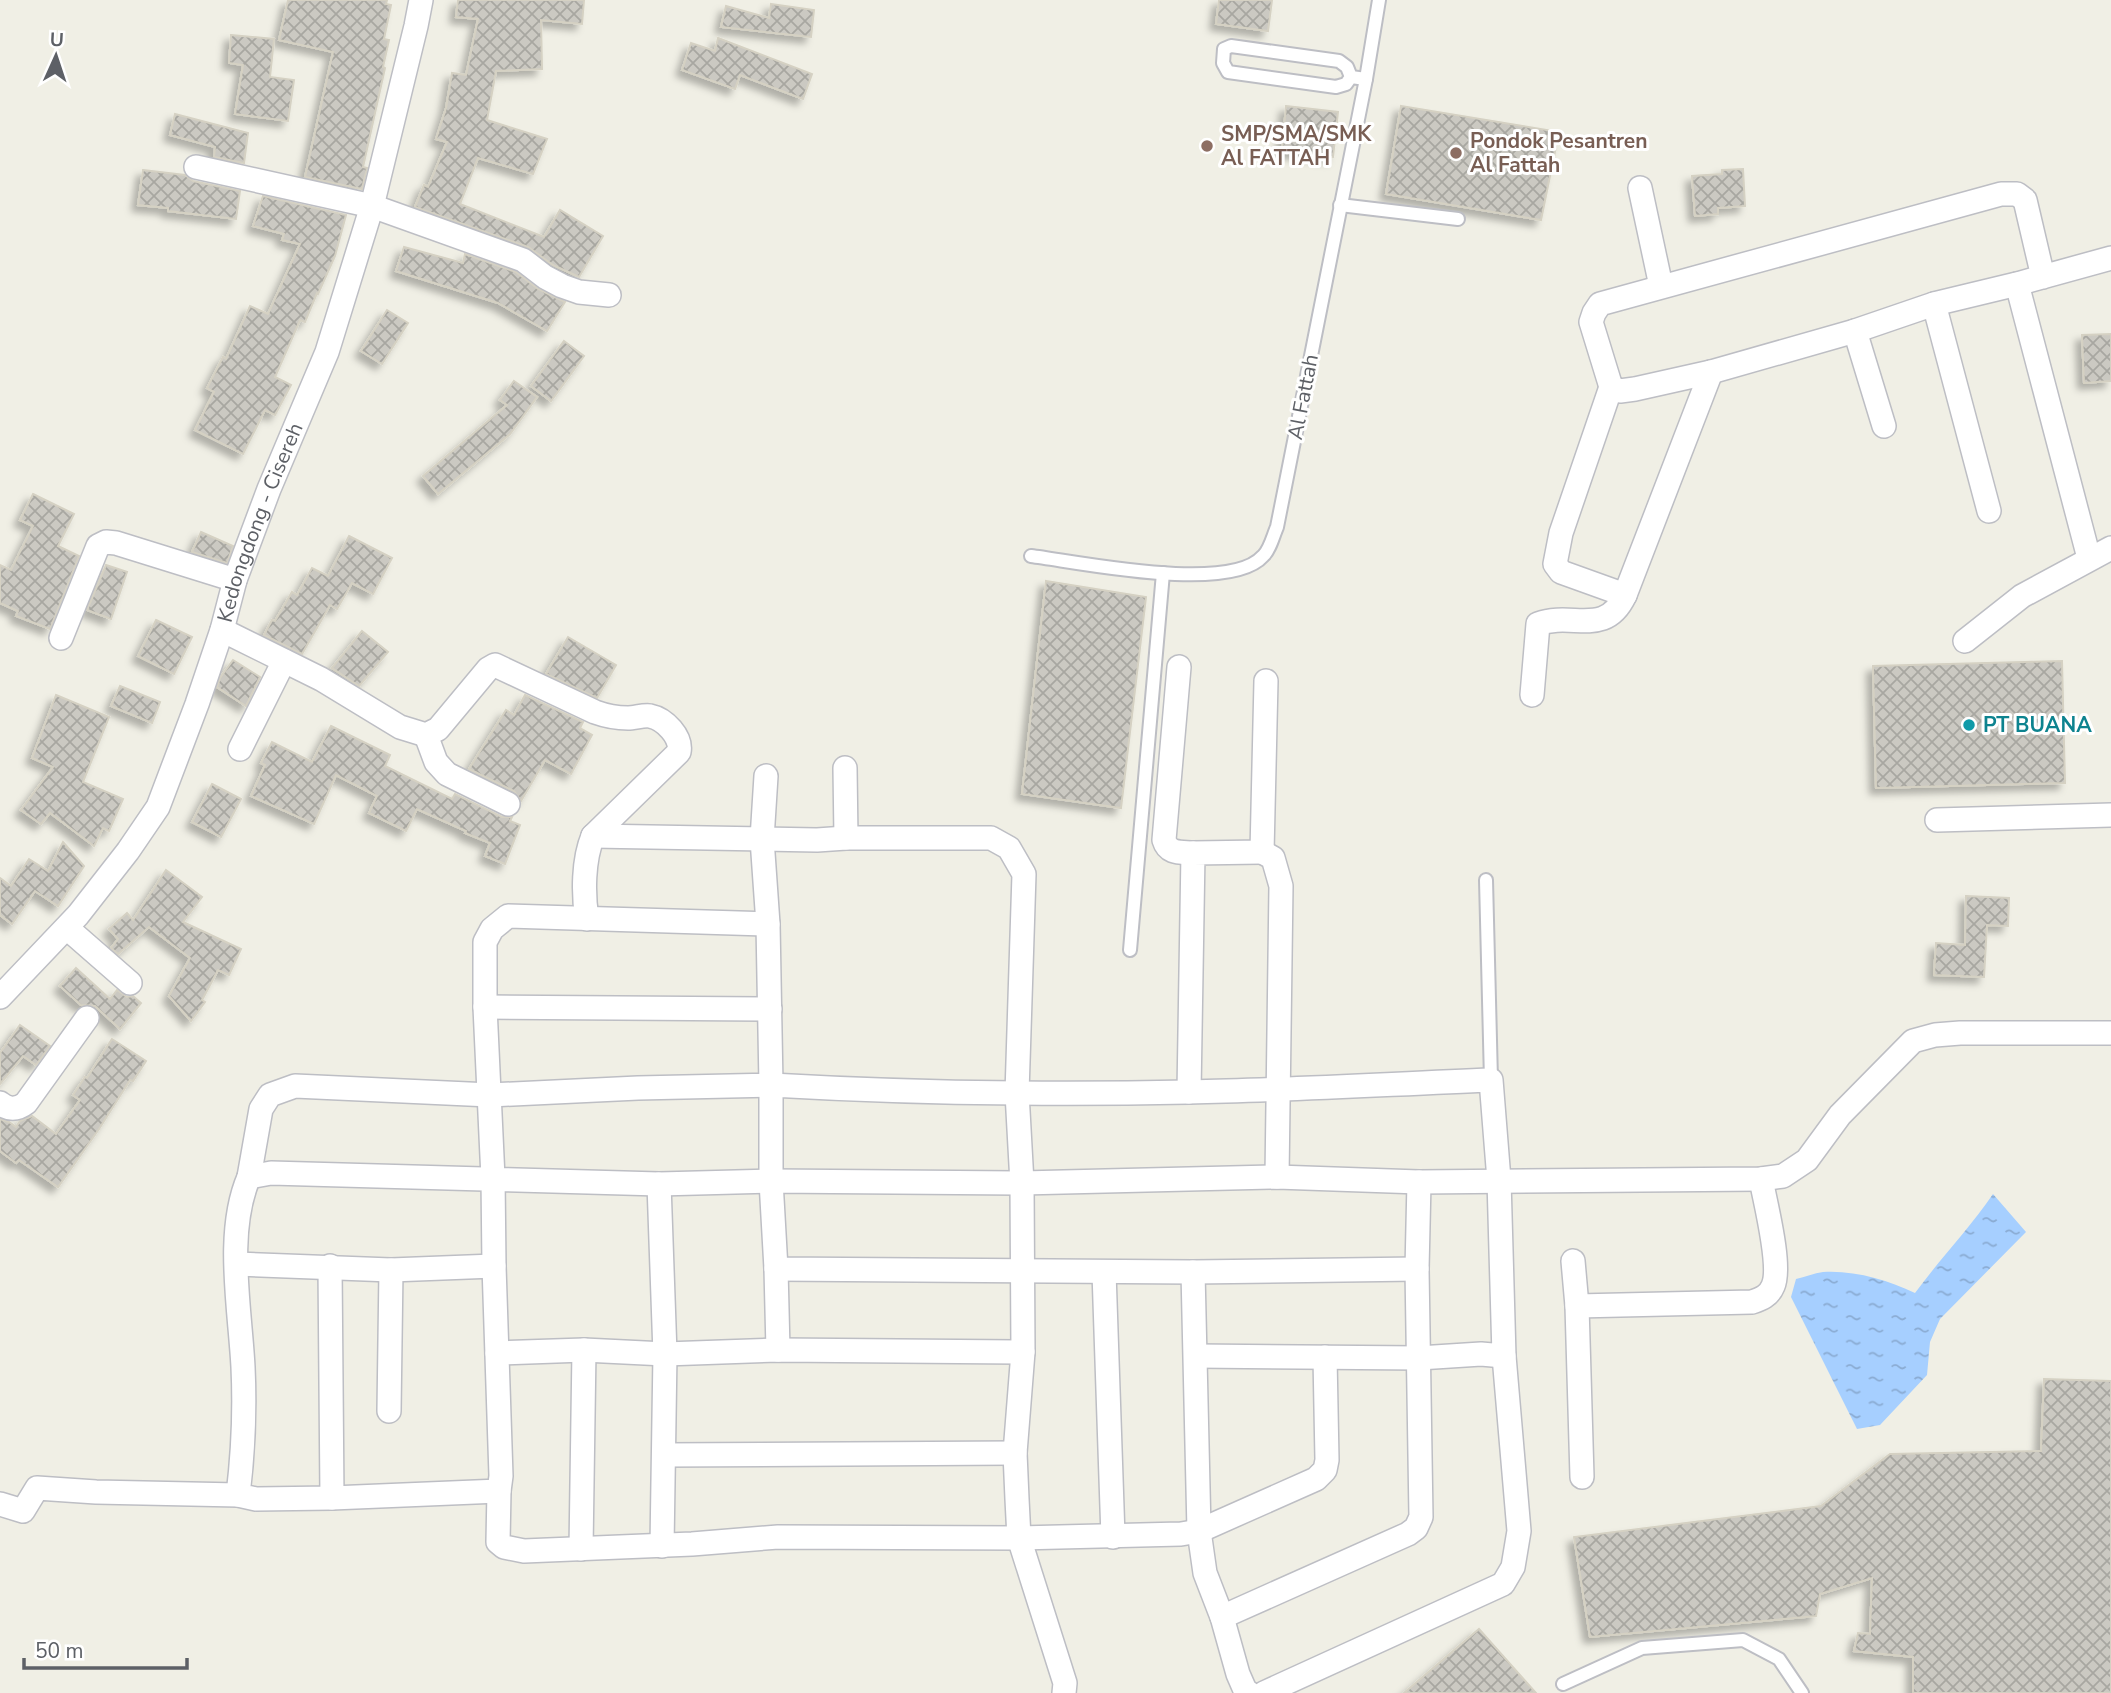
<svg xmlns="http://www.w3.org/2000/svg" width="2111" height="1693" viewBox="0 0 2111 1693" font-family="'Nunito Sans',sans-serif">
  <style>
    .water { fill: url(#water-ripples) }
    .building { fill: url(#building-cross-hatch); stroke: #d5d1c3; stroke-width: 2; filter: url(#shadow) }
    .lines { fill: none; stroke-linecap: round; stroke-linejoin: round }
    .service-casing { stroke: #bdbec4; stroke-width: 16 }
    .minor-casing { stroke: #bdbec4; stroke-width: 26 }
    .service { stroke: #fff; stroke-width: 12 }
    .minor { stroke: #fff; stroke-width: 23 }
    .education-dot { fill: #8d6e63; stroke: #fff; stroke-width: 2.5 }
    .culture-dot { fill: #0f9aa8; stroke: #fff; stroke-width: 2.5 }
    .labels { text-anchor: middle; stroke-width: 6; stroke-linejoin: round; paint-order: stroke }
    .education-label { font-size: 21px; font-weight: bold; fill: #785e54; stroke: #fff; text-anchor: start }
    .street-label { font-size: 21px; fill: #5d6066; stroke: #fff }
    .culture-label { font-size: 21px; font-weight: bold; fill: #0d838f; stroke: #fff; text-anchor: start }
  </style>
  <defs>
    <pattern id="water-ripples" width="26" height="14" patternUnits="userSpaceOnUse" patternTransform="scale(1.75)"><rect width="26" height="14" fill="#a6cfff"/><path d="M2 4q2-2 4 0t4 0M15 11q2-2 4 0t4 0" fill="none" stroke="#8aabd2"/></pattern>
    <pattern id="building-cross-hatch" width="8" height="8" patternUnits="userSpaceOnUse" patternTransform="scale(1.75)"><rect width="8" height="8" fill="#cbc9c2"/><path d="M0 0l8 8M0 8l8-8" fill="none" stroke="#a8a7a1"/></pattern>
    <filter id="shadow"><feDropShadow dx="-6" dy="6" stdDeviation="3.5" flood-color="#0004"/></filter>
  </defs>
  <rect width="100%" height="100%" fill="#f0efe5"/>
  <path class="water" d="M1993,1194L2026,1232L1940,1319L1930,1342L1927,1375L1880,1425L1857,1429L1791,1297L1796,1279C1805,1277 1814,1273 1823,1272C1854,1270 1888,1280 1915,1293C1940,1259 1969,1229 1993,1194Z"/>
  <g class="building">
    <path d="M288,0H387L386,4L391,5L384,39L389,40L383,67L385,68L363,167L367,168L362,189L305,177L333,52L279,40Z"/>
    <path d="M458,0H584L582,24L541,20L542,69L496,71L487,120L547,139L533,174L478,158L460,204L544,237L560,210L603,236L579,277L553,265L528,247L415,207L424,185L428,187L447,142L436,139L446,108L452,73L466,75L478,19L456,17Z"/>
    <path d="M1219,0H1272L1268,31L1216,24Z"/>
    <path d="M771,4L814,10L811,37L721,27L726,6L769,18Z"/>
    <path d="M231,35L274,39L270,77L294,80L288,121L235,114L243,65L229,63Z"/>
    <path d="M718,38L812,74L803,99L740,75L735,89L682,70L691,43L715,51Z"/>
    <path d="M1286,106L1338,112L1333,157L1282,151Z"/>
    <path d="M1401,106L1559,132L1541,220L1386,194Z"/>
    <path d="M175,114L248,133L244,163L214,157L215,147L170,135Z"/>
    <path d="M1743,169L1745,206L1718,208V214L1695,216L1692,176L1722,174V170Z"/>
    <path d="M143,170L185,175L193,181L240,191L236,219L168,211V208L138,205Z"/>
    <path d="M263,196L346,215L335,256L318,294L317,293L305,322L300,320L275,377L291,385L275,415L265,410L243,454L195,430L214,392L207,388L223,357L226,359L250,306L268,314L300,244L282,240L284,234L253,226Z"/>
    <path d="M404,247L463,263L465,254L516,272L538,289L565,302L547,331L498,303L396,271Z"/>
    <path d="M387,310L408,323L382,364L361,351Z"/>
    <path d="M2111,334V381L2084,383L2082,335Z"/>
    <path d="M564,341L584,356L551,401L531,386Z"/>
    <path d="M514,381L537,397L510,434L438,494L423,476L507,405L500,400Z"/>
    <path d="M33,494L74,514L58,546L79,556L50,629L16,616L18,611L0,603V565L11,570L33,526L20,520Z"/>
    <path d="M201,532L233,546L227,563L192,552Z"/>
    <path d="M349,536L392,558L373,594L352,583L337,609L330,605L302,654L264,635L272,620L275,621L292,592L297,595L312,568L328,576Z"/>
    <path d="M106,565L127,572L111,619L87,610Z"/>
    <path d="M1046,581L1146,597L1121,808L1022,794Z"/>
    <path d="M156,620L192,637L174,674L138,656Z"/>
    <path d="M362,631L388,652L359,686L332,668Z"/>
    <path d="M568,637L616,665L597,698L546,674Z"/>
    <path d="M233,660L260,677L246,706L217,687L220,678Z"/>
    <path d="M2062,661L2065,783L1876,788L1873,666Z"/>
    <path d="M120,686L160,702L152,723L111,706Z"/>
    <path d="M56,695L109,717L83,782L123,799L109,831L103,828L94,846L50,813L41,824L21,810L53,767L32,758Z"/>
    <path d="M525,695L583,722L580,728L592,735L571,774L545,760L521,801L514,791L469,769L506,710L514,715Z"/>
    <path d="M331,726L390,755L385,766L452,799L455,794L502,817H512L510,821L520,825L505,864L485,856L490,843L465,833L466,831L417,809L406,831L369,813L377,796L336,775L314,824L251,796L265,765L261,763L272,742L312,762Z"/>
    <path d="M212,784L241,799L221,837L192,822Z"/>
    <path d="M63,842L84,866L58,906L35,891L12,924L0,915V878L11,886L29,859L48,871Z"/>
    <path d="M166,870L202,897L183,922L241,949L229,975L218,970L202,1000L205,1002L191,1021L169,996L190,958L149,927L118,954L111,948L118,939L109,929L127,913L133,920Z"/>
    <path d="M1966,896L2009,898L2008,926L1987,925L1984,977L1934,975L1936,943L1965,945Z"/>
    <path d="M76,968L110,999L117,990L127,997L133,996L141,1003L120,1029L95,1006L81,1005L60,986Z"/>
    <path d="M20,1025L50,1046L36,1065L23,1056L0,1084V1053Z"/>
    <path d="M112,1039L146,1061L133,1081L130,1080L99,1129L58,1187L19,1160L16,1163L0,1151V1119L9,1122L16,1127L20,1121L32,1116L56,1134L80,1100L73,1095L85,1077L87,1078Z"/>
    <path d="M2044,1379L2111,1381V1693H1913V1657L1854,1651L1858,1633L1870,1634L1872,1578L1820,1594L1816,1616L1590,1637L1574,1537L1821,1506L1890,1454L2041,1451Z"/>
    <path d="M1479,1629L1536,1693H1404Z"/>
  </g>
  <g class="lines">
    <g class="service-casing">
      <g id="service">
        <path d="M1351,77L1346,84L1336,87L1228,72L1223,63L1224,49L1231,46L1339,61L1347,67L1351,77L1366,79"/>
        <path d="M1340,205L1458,219"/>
        <path d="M1031,556C1079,562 1230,594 1263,556C1270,550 1273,536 1277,527L1366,79L1379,0"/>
        <path d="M1486,880L1491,1080"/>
        <path d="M1130,950L1163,573"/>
        <path d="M1563,1684L1642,1648L1743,1640L1779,1659L1802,1693"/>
      </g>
    </g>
    <g class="minor-casing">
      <g id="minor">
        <path d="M196,167L372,206L523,260L545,277L562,286L579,292L609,295"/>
        <path d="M1640,188L1661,286"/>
        <path d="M2043,277L2025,200L2017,194H2001L1600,304L1594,313L1591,322L1611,387L1620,391L1635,389L1711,372L1855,331L1934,304L2017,284L2111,258"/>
        <path d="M2017,284L2089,558"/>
        <path d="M1934,304L1989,511"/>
        <path d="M1855,331L1884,426"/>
        <path d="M1611,387L1561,533L1555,564L1561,572L1625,595L1711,372"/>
        <path d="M222,630L321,679L400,727L426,735L438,729L488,669L495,665L595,712C606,716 616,718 628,718C635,718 643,715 650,716C665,719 682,737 679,752L593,836C583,860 583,894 587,919"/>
        <path d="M61,638L98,546L106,542L116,543L235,580"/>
        <path d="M1965,641L2022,596L2111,548"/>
        <path d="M1179,667L1164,840C1168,854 1180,852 1193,853"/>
        <path d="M1532,695L1538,624C1573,611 1605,638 1625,595"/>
        <path d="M426,735L436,762L447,774L508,804"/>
        <path d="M240,749L284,661"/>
        <path d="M845,768L846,838"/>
        <path d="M1937,820L2111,815"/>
        <path d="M593,836L817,840L846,838H991L1009,848L1024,874L1017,1093L1022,1183L1023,1352L1015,1453L1017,1499L1019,1538L1065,1683L1064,1693"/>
        <path d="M1262,852L1273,858L1281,886L1277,1177"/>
        <path d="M768,924L508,916L492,929L485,942V1007L493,1178L494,1266L501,1476L499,1491L332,1498L256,1499L238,1495C243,1454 245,1409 243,1367C240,1308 225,1232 249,1177L271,1173L659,1184L771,1181L1022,1183L1277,1177L1419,1182L1761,1179L1783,1176L1807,1160L1840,1115L1913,1041L1935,1035L1960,1033H2111"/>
        <path d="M67,928L130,983"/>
        <path id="s1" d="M0,997L78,915L128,851L158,807L197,704L222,630L235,580L269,489L327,352L372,206L416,26L421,0"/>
        <path d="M485,1007L770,1009"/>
        <path d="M1189,1092L1193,853L1262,852L1266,681"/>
        <path d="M0,1103C8,1110 17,1110 26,1103L87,1018"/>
        <path d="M249,1177L261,1109L270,1095L295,1086L490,1095L638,1088L771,1085L768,924L762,839L766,776"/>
        <path d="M659,1184L665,1354L662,1546"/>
        <path d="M1573,1261L1577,1306L1582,1477"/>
        <path d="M237,1264L391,1270L494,1266"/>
        <path d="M330,1266L332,1498"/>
        <path d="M776,1269L778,1350"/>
        <path d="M1104,1272L1113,1537"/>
        <path d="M1193,1272L1199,1531L1205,1573L1222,1617L1238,1674L1245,1690L1249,1693"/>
        <path d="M1577,1306L1752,1302C1761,1299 1769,1296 1773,1286C1782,1266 1765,1202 1761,1179"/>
        <path d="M497,1353L584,1350L665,1354L778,1350L1023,1352"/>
        <path d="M1196,1356L1419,1358L1481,1354L1504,1356L1499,1180L1491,1080C1391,1084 1290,1090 1189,1092C1050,1095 910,1093 771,1085V1181L776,1269L1193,1272L1417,1269"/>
        <path d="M389,1411L391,1270"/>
        <path d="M664,1455L1015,1453"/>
        <path d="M499,1491L498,1542L504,1547L524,1551L692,1544L778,1537L1019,1538L1181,1534L1199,1531L1316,1479L1325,1470L1327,1460L1325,1357"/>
        <path d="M0,1504L23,1511L37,1488L96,1492L238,1495"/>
        <path d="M581,1549L584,1350"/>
        <path d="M1222,1617L1408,1534L1416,1528L1421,1517L1417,1269L1419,1182"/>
        <path d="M1264,1693L1503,1584L1513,1567L1519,1531L1504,1356"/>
      </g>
    </g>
    <use href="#service" class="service"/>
    <use href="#minor" class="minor"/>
  </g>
  <g class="education-dot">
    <circle cx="1207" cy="146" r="7"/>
    <circle cx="1456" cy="153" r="7"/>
  </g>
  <circle class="culture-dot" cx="1969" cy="725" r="7"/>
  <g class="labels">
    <g class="education-label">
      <text x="1221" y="141">SMP/SMA/SMK<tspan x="1221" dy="24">Al FATTAH</tspan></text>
      <text x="1470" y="148">Pondok Pesantren<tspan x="1470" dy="24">Al Fattah</tspan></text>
    </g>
    <g class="street-label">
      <text transform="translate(1303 397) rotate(-79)" y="7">Al Fattah</text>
      <text dy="7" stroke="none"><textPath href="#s1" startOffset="550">Kedongdong - Cisereh</textPath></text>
    </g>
    <g class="culture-label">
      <text x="1983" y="732">PT BUANA</text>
    </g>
  </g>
  <g transform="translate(56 56) rotate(3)" stroke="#ffffff" stroke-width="5" paint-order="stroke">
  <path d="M0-5L12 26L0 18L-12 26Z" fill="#5d6066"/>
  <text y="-10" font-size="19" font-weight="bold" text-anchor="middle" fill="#5d6066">U</text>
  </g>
  <path d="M24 1658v10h163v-10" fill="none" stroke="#5d6066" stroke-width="3.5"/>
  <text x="35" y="1658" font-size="21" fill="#5d6066" stroke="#ffffff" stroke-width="5" paint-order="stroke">50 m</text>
</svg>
